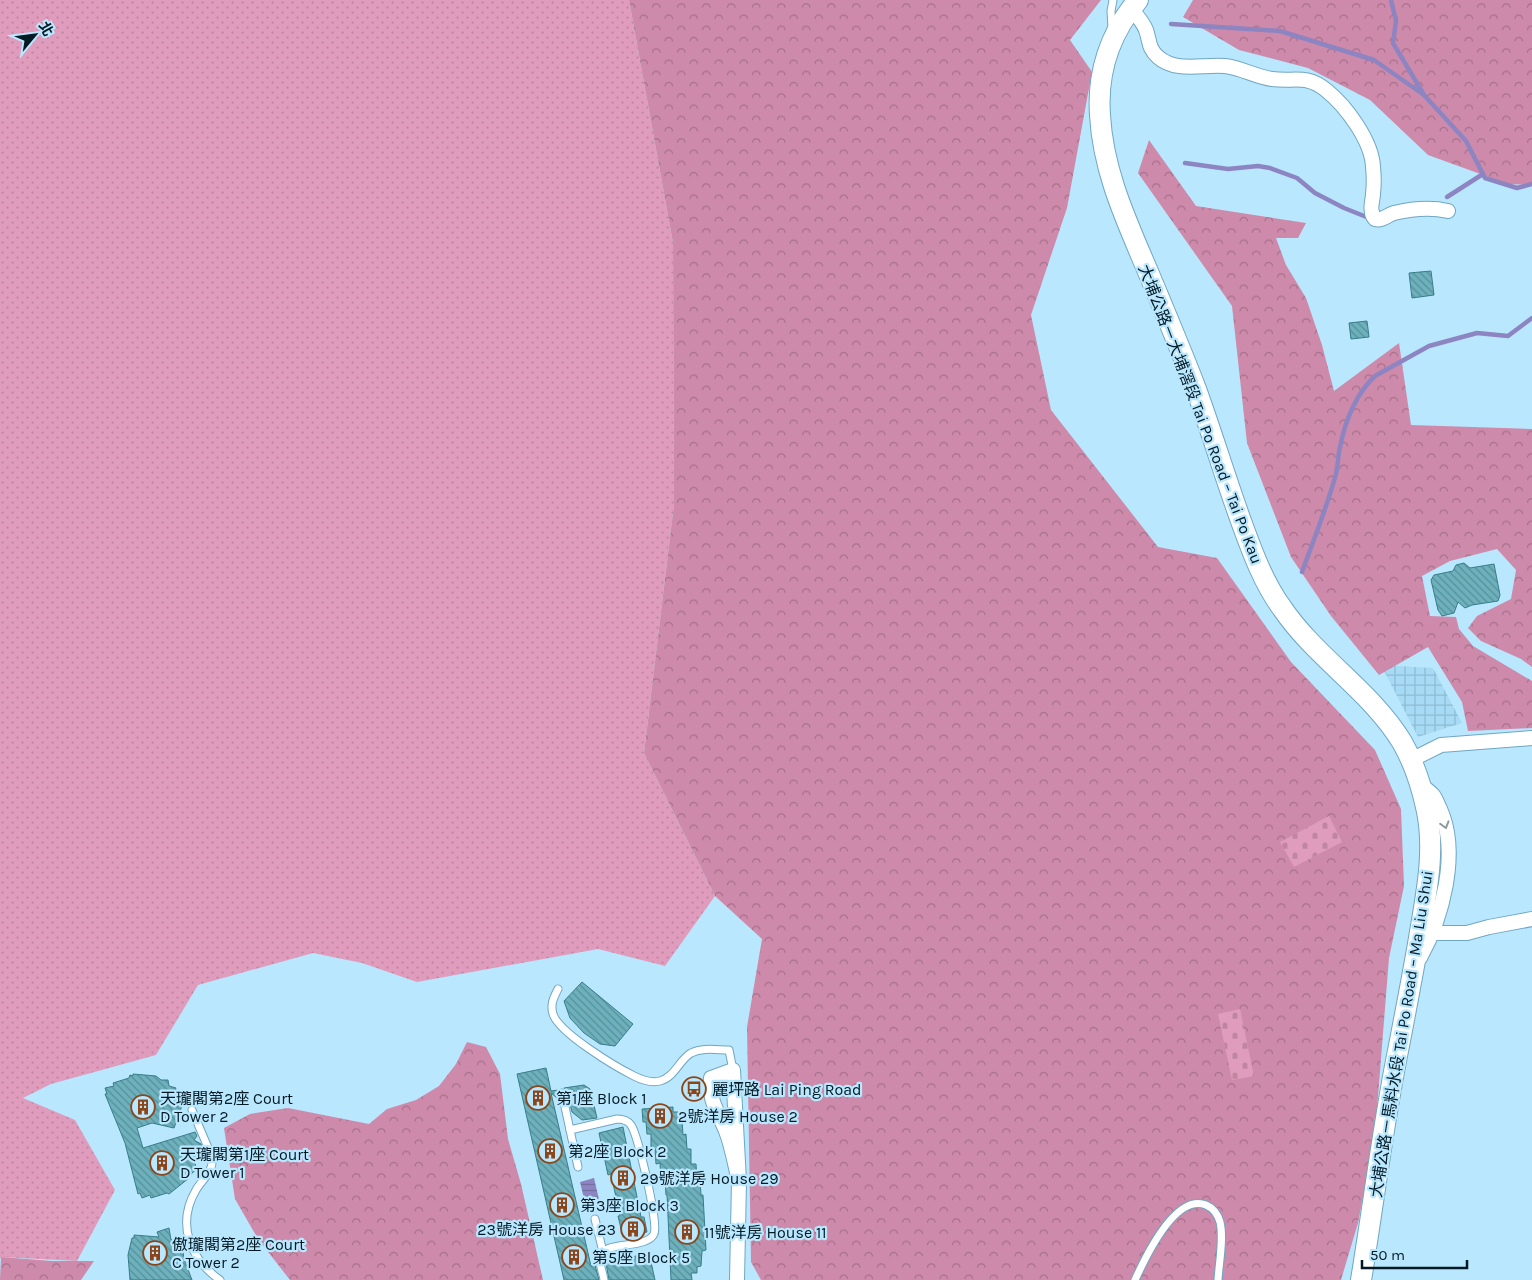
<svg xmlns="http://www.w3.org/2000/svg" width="1532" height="1280" viewBox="0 0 1532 1280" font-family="Karla,'Noto Sans TC',sans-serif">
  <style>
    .industrial { fill: url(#industrial-grid) }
    .grass { fill: url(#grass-dots) }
    .forest { fill: url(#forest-crowns) }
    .cemetery { fill: url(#cemetery-stones) }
    .water { fill: url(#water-rules) }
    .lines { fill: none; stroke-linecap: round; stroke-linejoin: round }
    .stream { stroke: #8d85c2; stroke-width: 4.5 }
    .building { fill: url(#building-back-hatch); stroke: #377d88 }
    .lane-casing { stroke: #6fa7c3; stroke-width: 9 }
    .street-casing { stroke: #6fa7c3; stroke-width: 16 }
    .secondary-casing { stroke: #6fa7c3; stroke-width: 22 }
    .lane { stroke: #fff; stroke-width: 7 }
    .street { stroke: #fff; stroke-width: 14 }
    .secondary { stroke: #fff; stroke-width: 20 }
    .oneway { stroke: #8e989c }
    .labels { text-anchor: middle; stroke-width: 4.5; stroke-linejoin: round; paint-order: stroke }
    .street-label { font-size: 16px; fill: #031924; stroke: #b9e7fe }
    .poi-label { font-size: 16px; fill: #031924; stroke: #b9e7fe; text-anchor: start }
  </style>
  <defs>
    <pattern id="industrial-grid" width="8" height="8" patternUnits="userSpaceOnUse" patternTransform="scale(1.25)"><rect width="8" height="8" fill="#a7dbf5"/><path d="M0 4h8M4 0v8" fill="none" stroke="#8ebbd2"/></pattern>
    <pattern id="grass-dots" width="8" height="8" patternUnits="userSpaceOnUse" patternTransform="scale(1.25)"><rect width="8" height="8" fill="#e09cbc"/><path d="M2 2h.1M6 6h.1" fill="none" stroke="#bf86a1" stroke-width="1.8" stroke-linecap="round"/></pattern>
    <pattern id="forest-crowns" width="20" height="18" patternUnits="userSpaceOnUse" patternTransform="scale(1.25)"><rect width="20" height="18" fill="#ce8aaa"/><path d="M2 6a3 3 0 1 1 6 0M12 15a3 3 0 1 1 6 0" fill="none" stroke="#a5708a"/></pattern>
    <pattern id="cemetery-stones" width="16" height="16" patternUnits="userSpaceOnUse" patternTransform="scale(1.25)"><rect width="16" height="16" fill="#e09cbc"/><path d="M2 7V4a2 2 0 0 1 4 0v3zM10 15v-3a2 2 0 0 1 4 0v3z" fill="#bf86a1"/></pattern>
    <pattern id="water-rules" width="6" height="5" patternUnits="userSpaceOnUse" patternTransform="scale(1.25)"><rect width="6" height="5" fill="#8d85c2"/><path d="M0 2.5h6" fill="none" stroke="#716c9d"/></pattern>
    <pattern id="building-back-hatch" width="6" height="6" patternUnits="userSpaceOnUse" patternTransform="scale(1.25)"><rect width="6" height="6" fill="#6db1bd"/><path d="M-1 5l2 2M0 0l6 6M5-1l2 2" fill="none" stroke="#578f99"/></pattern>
  </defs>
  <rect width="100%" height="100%" fill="#b9e7fe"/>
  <path class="industrial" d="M1381,665L1433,668L1462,723L1418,737Z"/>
  <path class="grass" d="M0,0H629L673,243L674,504L644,753L715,896L665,966L598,949L417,982L362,963L313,953L198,985L156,1055L51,1084L23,1098L75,1120L115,1190L77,1261L1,1257L0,1259Z"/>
  <g class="forest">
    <path d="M629,0H1101L1070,40L1092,72L1067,208L1031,315L1051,410L1158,547L1217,558L1291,662L1375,750L1401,809L1404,886L1389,958L1375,1134L1358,1223L1341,1280H761L751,1262L747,1027L762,939L715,896L644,753L674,504L673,243Z"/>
    <path d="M1193,0H1532V185L1508,184L1428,155L1370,100L1308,68L1239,50L1183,17Z"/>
    <path d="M1149,140L1196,206L1306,223L1298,238H1276L1286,265L1306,298L1322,345L1334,391L1399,343L1411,425L1532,429V667L1521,659L1481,641L1468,628L1477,616L1511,599L1516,570L1497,549L1450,561L1422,576L1430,616L1456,617L1459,629L1473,646L1532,681V728L1468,731L1462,702L1428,647L1379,675L1331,616L1291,557L1247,443L1232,306L1138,173Z"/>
    <path d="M467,1042L486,1047L500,1074L508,1139L521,1184L543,1280H290L258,1239L235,1199L224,1128L250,1114L288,1108L369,1124L387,1109L416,1100L439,1086L456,1064Z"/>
    <path d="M1,1257L52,1261H94L81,1280H0Z"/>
  </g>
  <g class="cemetery">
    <path d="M1329,816L1342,842L1294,867L1280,842Z"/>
    <path d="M1240,1009L1254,1076L1232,1080L1218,1014Z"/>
  </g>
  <path class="water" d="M594,1178L601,1208L587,1211L580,1182Z"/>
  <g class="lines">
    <g class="stream">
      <path d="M1391,0L1396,21L1393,43L1424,95L1466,141L1485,178L1517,188L1532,184"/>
      <path d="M1171,24L1280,31L1374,60L1424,95"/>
      <path d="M1185,163L1228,169L1258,166L1270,168L1297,178L1315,193L1344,208L1369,218"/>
      <path d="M1447,197L1483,174"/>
      <path d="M1302,572C1314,539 1327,507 1336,474C1338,465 1338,456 1340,447C1345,422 1356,394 1375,376L1429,346L1477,333L1508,336L1532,318"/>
    </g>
  </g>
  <g class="building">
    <path d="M1431,271L1434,295L1412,298L1409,273Z"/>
    <path d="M1367,321L1369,337L1351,339L1349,323Z"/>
    <path d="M1464,563L1470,568L1494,564L1500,595L1498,601L1472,605L1465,608L1458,602L1454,613L1442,616L1438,610L1431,580L1434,575L1453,571L1456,565Z"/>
    <path d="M582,982L633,1024L615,1046L600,1044L584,1033L570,1018L564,1001Z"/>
    <path d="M546,1068L551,1091L558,1090V1099L551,1093L591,1266L595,1265L599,1280H564L517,1074Z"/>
    <path d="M133,1074L156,1076L161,1080H168L169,1086L176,1088L175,1090L188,1092L185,1103H183L174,1128L152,1123L137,1128L143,1148L195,1132L197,1136L194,1140L201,1144L204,1152L194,1163L196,1165L194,1167L197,1169L191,1174L189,1178L169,1194L167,1193L151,1198L150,1195L142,1198L140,1193L138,1194L125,1143L105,1094H107L105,1088L114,1086L113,1083L129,1078L130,1075L133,1076Z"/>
    <path d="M584,1085L590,1089L597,1118L582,1120L572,1112L567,1092L564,1088Z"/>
    <path d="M673,1107V1112H678V1120H682L683,1135L686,1134L687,1149H691V1164H696L697,1180H700L701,1195H703L706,1250L702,1251L701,1266L697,1267V1273H691L692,1280H671L667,1195H666L665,1179H661L660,1163L656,1164L655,1149H651V1134H647L646,1122H643L642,1109Z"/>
    <path d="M623,1127L641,1217H644L647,1232L623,1237L618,1216H620L611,1174L608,1175L599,1133Z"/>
    <path d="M169,1228L171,1240L175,1239L177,1246L182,1245L184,1259L192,1280H130L128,1255L132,1238H134V1235L159,1237L157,1232Z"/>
    <path d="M649,1253L655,1280H609L606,1263Z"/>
  </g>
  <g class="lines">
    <g class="lane-casing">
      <g id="lane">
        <path d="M1112,28L1111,11L1113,0"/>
        <path d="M558,989C554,997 550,1004 553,1014C559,1033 616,1067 634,1076C642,1080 652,1083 660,1081C675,1077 679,1060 691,1053C703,1047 717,1050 729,1050L733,1070"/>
        <path d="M562,1093L578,1167"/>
        <path d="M192,1110L212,1157C214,1172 203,1178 196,1190C176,1224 190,1259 220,1280"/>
        <path d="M570,1130L617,1119C622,1119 628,1121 631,1125C638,1136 659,1224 654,1234C646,1250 603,1240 600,1257C599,1264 603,1273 604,1280"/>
        <path d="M595,1219L603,1252"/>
        <path d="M1135,1280C1145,1258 1175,1193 1206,1205C1213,1208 1218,1215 1220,1222C1224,1238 1219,1263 1218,1280"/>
      </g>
    </g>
    <g class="street-casing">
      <g id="street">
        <path d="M1131,8C1136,15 1143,22 1146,30C1150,41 1148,48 1158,57C1176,73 1203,64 1225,66C1242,68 1256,77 1272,79C1295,82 1306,74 1326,90C1346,106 1372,141 1373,167C1374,176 1374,185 1373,194C1373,199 1370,207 1372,212C1372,216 1373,216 1375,219C1383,221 1387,215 1394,213C1411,209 1431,207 1448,211"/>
        <path d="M1411,760L1441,745L1532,738"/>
        <path d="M1433,933H1467L1489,927L1532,919"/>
        <path d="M1420,958C1442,918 1460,853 1440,809C1438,805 1436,799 1433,795C1430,792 1425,788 1421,785"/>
        <path d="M737,1280L739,1181L733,1070L711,1078C709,1103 717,1109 726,1131C732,1146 735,1165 739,1181"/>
      </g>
    </g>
    <g class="secondary-casing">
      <path id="secondary" d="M1138,0C1110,33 1097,73 1100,115C1103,172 1127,222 1149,274C1165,312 1181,350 1196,389C1212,433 1225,477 1241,521C1252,551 1263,582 1282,608C1316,658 1371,691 1402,742C1414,763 1421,784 1426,807C1436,850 1426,895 1419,938C1412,979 1404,1020 1396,1061C1382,1133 1373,1207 1361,1280"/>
    </g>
    <use href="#lane" class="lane"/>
    <use href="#street" class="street"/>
    <use href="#secondary" class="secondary"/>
  </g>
  <defs><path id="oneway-chevron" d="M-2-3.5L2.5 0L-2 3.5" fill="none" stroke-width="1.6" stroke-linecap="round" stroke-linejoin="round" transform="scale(1.25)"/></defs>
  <use class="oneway" href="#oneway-chevron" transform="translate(1445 825) rotate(74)"/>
  <defs>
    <g id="bus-ring" transform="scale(1.25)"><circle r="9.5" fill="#b9e7fe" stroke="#8a461a" stroke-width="1.5"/><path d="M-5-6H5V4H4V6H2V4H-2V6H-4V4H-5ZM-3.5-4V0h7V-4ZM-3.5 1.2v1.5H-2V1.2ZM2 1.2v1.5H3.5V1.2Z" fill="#8a461a"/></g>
    <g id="building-ring" transform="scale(1.25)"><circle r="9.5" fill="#b9e7fe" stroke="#8a461a" stroke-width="1.5"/><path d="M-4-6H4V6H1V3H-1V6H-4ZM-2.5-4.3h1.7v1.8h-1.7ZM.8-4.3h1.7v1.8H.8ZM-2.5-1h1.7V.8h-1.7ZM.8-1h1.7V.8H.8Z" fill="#8a461a"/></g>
  </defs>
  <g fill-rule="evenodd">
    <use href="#bus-ring" x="694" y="1089"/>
    <use href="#building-ring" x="538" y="1098"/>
    <use href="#building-ring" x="143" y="1107"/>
    <use href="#building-ring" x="660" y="1116"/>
    <use href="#building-ring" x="550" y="1151"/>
    <use href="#building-ring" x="162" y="1163"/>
    <use href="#building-ring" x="623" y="1178"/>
    <use href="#building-ring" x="562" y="1205"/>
    <use href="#building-ring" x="633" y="1229"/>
    <use href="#building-ring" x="687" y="1232"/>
    <use href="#building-ring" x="155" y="1253"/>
    <use href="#building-ring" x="574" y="1257"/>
  </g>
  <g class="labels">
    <g class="street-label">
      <text transform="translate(1201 414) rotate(69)" y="6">大埔公路－大埔滘段 Tai Po Road – Tai Po Kau</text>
      <text transform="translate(1401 1034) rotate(-81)" y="6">大埔公路－馬料水段 Tai Po Road – Ma Liu Shui</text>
    </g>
    <g class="poi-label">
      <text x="712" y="1095">麗坪路 Lai Ping Road</text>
      <text x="160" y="1104">天瓏閣第2座 Court<tspan x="160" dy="18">D Tower 2</tspan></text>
      <text x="556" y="1104">第1座 Block 1</text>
      <text x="678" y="1122">2號洋房 House 2</text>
      <text x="568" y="1157">第2座 Block 2</text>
      <text x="180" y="1160">天瓏閣第1座 Court<tspan x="180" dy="18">D Tower 1</tspan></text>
      <text x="640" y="1184">29號洋房 House 29</text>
      <text x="580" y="1211">第3座 Block 3</text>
      <text x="616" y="1235" text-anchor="end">23號洋房 House 23</text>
      <text x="704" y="1238">11號洋房 House 11</text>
      <text x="172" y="1250">傲瓏閣第2座 Court<tspan x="172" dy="18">C Tower 2</tspan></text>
      <text x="592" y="1263">第5座 Block 5</text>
    </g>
  </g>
  <g transform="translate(35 35) rotate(61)" stroke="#b9e7fe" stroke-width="4" paint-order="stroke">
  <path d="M0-4L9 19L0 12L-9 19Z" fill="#031924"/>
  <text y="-8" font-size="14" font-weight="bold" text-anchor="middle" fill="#031924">北</text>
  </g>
  <path d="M1362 1260v8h105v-8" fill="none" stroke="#031924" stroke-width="2.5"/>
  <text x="1370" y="1260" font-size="15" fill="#031924" stroke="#b9e7fe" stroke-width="4" paint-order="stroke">50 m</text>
</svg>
